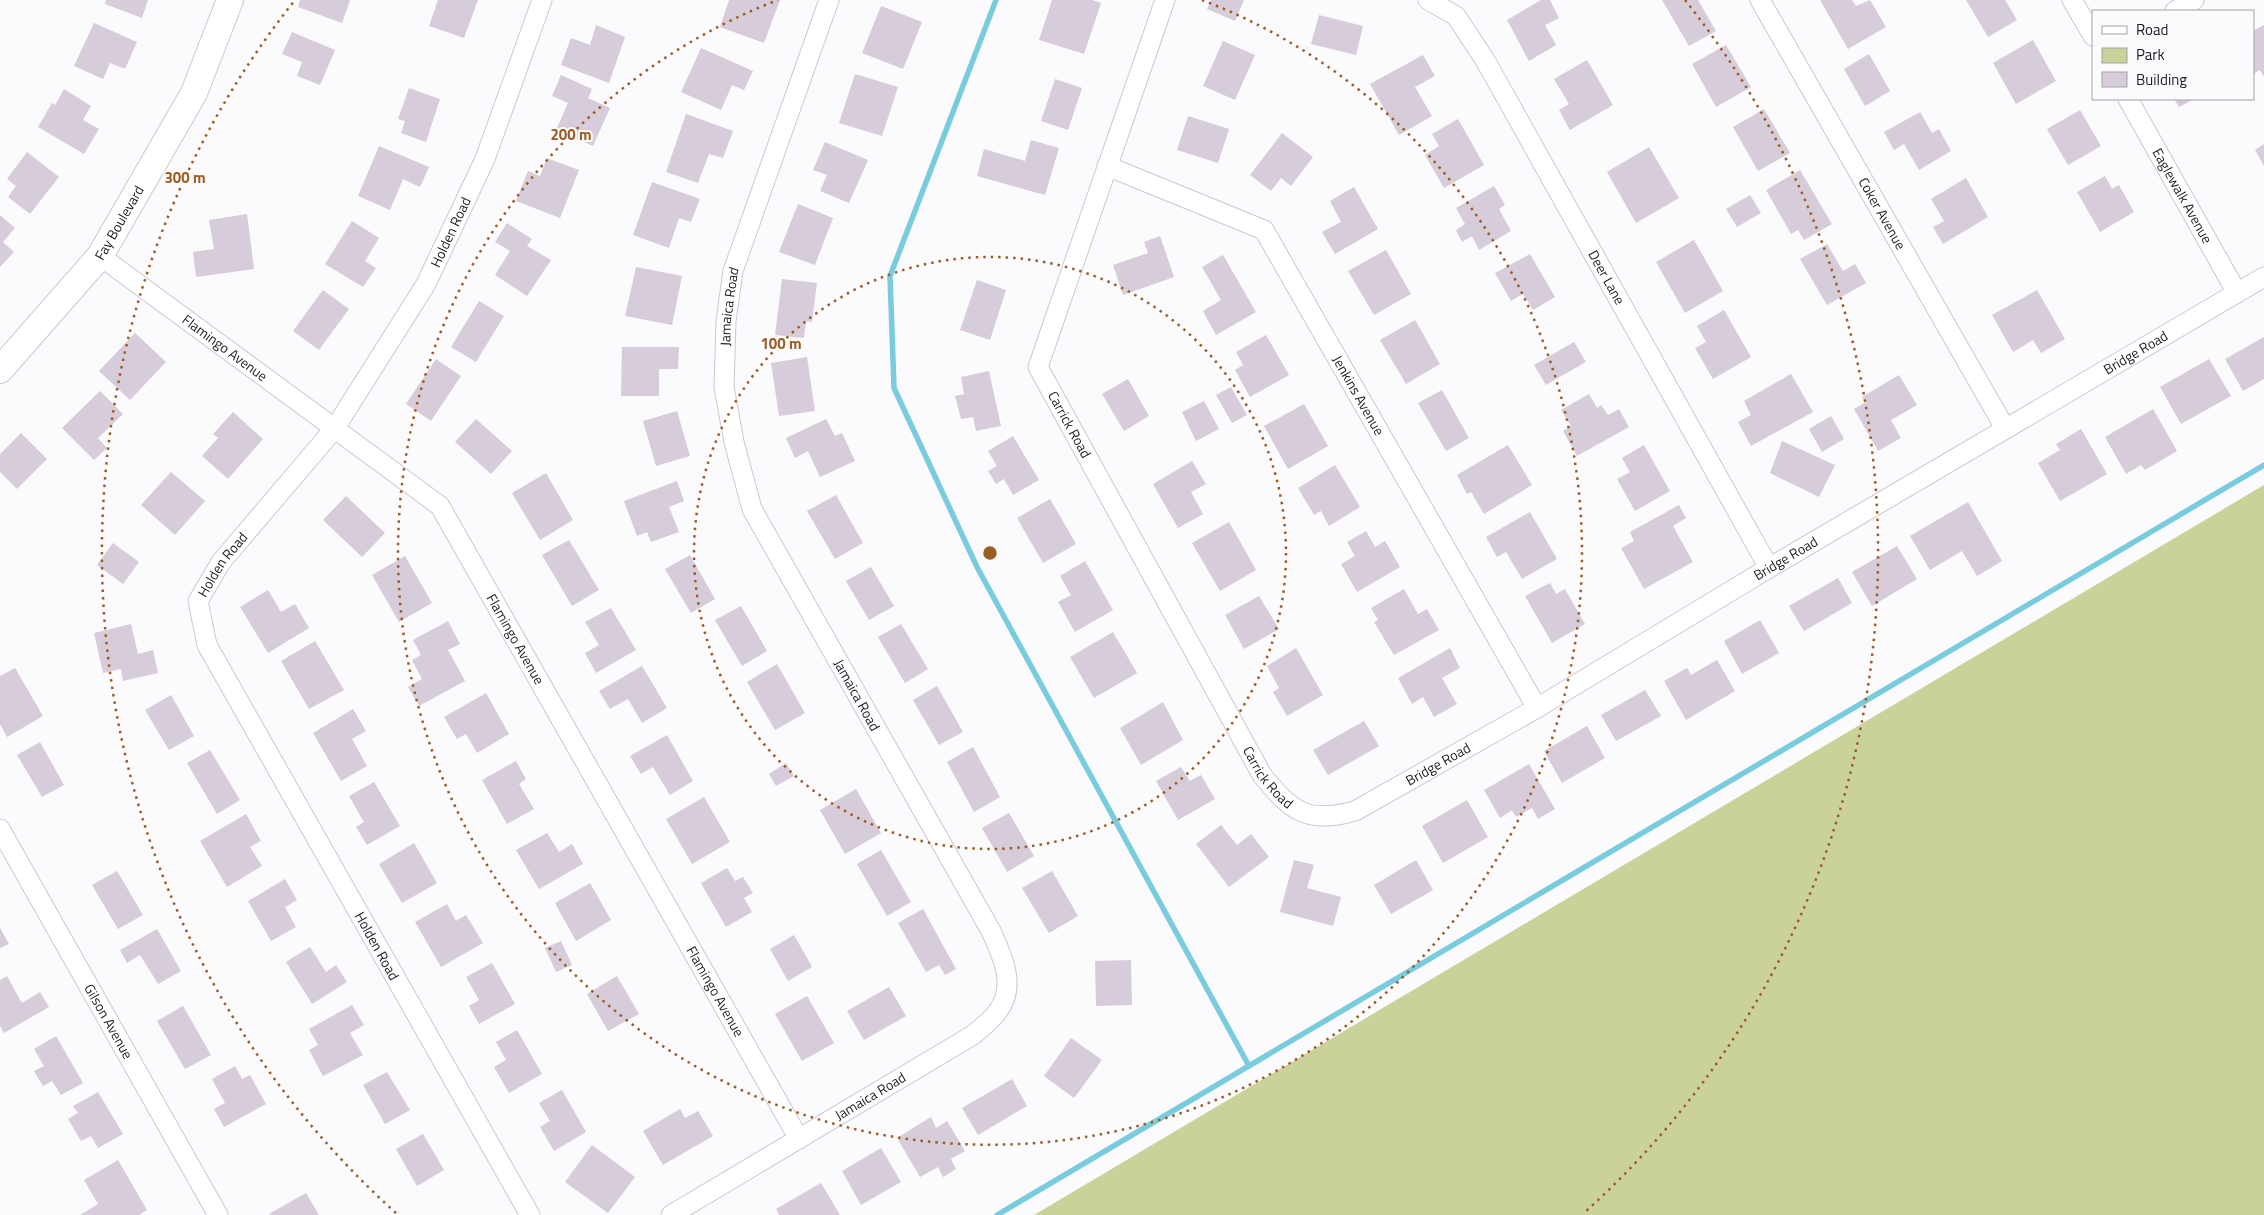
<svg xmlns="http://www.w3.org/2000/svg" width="2264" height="1215" viewBox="0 0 2264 1215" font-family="'Titillium Web',sans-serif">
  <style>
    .green { fill: #cad299 }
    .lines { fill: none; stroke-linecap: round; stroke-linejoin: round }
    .stream { stroke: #79ccdd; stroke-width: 5.5 }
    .building { fill: #d7ccda }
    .street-casing { stroke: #cec6d5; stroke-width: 21 }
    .secondary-casing { stroke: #cec6d5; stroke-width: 28 }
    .street { stroke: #fff; stroke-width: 19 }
    .secondary { stroke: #fff; stroke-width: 26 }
    .ring { fill: none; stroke: #9b5e22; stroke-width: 2.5; stroke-dasharray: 2.5 5 }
    .labels { text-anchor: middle; stroke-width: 4; stroke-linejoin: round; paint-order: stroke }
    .street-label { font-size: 14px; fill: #1e1b21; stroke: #fbfafd }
    .centre { fill: #9b5e22; stroke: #fbfafd; stroke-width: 2.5 }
    .ring-label { font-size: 15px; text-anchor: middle; font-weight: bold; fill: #9b5e22; stroke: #fbfafd; stroke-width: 4; stroke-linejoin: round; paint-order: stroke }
  </style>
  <rect width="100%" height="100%" fill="#fbfafd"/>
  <path class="green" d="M2264,485V1215H1034Z"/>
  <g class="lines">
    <g class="stream">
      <path d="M996,0L890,276L894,388L977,567L1249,1066"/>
      <path d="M997,1215L2264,465"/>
    </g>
  </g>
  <g class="building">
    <path d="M106,0H148L142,18L105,4Z"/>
    <path d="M300,0H350L342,23L298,7Z"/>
    <path d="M438,0H478L464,38L429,26Z"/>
    <path d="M729,0H780L764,43L720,27Z"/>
    <path d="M1052,0H1092L1101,3L1084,54L1039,40Z"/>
    <path d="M1211,0H1244L1235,21L1207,9Z"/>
    <path d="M1541,0H1550L1559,18L1545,25L1556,45L1529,61L1507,20Z"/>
    <path d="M1662,0H1698L1716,31L1689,46Z"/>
    <path d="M1820,0H1852L1856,6L1870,0L1886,27L1848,49Z"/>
    <path d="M1966,0H2005L2017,20L1988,37Z"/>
    <path d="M881,6L922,22L903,69L862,53Z"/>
    <path d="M1319,15L1363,26L1356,55L1311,44Z"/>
    <path d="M94,23L137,42L125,69L110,63L103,79L74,66Z"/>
    <path d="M596,25L625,37L609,83L561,65L571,38L590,45Z"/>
    <path d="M2264,25V77L2260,70L2253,74V31Z"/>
    <path d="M292,32L335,50L320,85L297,76L302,62L282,54Z"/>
    <path d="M2033,40L2056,81L2016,104L1993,63Z"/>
    <path d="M1223,41L1255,55L1235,100L1203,86Z"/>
    <path d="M1726,45L1751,87L1716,107L1692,64Z"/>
    <path d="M701,48L753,71L744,90L732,85L721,110L681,92Z"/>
    <path d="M1869,54L1890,91L1865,106L1844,69Z"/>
    <path d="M1423,55L1435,76L1415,87L1432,116L1399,135L1370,84Z"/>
    <path d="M1587,60L1613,105L1570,130L1559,110L1569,104L1554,79Z"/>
    <path d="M855,74L898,87L882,136L839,123Z"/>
    <path d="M561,75L592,89L588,98L610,108L593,146L556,130L568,103L552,96Z"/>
    <path d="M1055,79L1082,88L1068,130L1041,121Z"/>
    <path d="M409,88L440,99L426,142L401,133L405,121L398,119Z"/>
    <path d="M64,89L91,106L83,120L99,129L84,154L38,127L52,103L55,105Z"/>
    <path d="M2174,99H2194L2179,107Z"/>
    <path d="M1764,109L1790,153L1758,171L1733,127Z"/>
    <path d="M2080,110L2101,146L2068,165L2047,129Z"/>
    <path d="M1920,112L1932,133L1939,129L1951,151L1919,170L1904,144L1894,150L1884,132Z"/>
    <path d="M686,114L733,131L723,158L709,154L698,183L666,172Z"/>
    <path d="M1188,116L1229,129L1218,163L1177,150Z"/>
    <path d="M1458,119L1484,165L1444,188L1425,155L1439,146L1432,134Z"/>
    <path d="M1282,133L1313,157L1291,186L1281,178L1271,191L1250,175Z"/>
    <path d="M1031,140L1059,148L1045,195L977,176L984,149L1025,161Z"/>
    <path d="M825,142L868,160L849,203L820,191L827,175L813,170Z"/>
    <path d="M2264,144V166L2255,150Z"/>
    <path d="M379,146L429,167L420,187L403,179L390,210L358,196Z"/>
    <path d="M1649,147L1679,198L1636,223L1607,172Z"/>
    <path d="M27,152L59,177L30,214L8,197L16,186L7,179Z"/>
    <path d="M547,158L579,170L560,218L516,201L528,171L540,176Z"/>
    <path d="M1800,170L1832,224L1804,240L1798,230L1791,234L1766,190Z"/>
    <path d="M2105,176L2112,189L2119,185L2134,212L2100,232L2077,192Z"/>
    <path d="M1966,178L1988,217L1943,244L1933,227L1944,221L1931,199Z"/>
    <path d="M652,182L700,199L691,222L679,218L669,248L633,235Z"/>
    <path d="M1494,186L1505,205L1499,209L1511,231L1479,250L1472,236L1462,242L1456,230L1465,224L1456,208Z"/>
    <path d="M1354,187L1378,229L1335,254L1322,232L1341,222L1330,201Z"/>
    <path d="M1750,195L1761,213L1737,227L1726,209Z"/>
    <path d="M798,204L833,218L815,265L779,252Z"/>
    <path d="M247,214L254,269L196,277L193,252L214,249L209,220Z"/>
    <path d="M0,215L15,228L3,242L14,252L0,267Z"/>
    <path d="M352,221L379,238L365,261L376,268L363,287L325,264Z"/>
    <path d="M507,223L532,239L527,246L551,260L527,296L495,275L510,251L495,242Z"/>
    <path d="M1160,236L1174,277L1123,295L1113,265L1148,253L1144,242Z"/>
    <path d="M1694,240L1723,291L1685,313L1656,262Z"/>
    <path d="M1827,244L1843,271L1855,264L1866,283L1827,305L1800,259Z"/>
    <path d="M1386,250L1411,294L1374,315L1348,271Z"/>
    <path d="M1530,254L1555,297L1533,310L1523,294L1511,301L1495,273Z"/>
    <path d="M1223,255L1256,312L1216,335L1203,311L1221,300L1202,267Z"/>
    <path d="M636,267L682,276L672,325L625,316Z"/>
    <path d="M782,279L817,283L812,322L806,321L804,338L775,335Z"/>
    <path d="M977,280L1006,290L990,340L960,330Z"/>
    <path d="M323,290L349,309L319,350L293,331Z"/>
    <path d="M2037,290L2065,339L2041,353L2033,340L2013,352L1992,315Z"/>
    <path d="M479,301L504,316L476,362L451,347Z"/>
    <path d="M1724,310L1751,357L1713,379L1695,348L1706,342L1697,326Z"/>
    <path d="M1415,320L1440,364L1406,384L1380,340Z"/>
    <path d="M135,333L166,362L130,400L99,371Z"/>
    <path d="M1266,335L1289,375L1250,397L1235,370L1243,365L1236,352Z"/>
    <path d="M2264,337V379L2243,391L2225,359Z"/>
    <path d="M1574,342L1586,362L1546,385L1534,365Z"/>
    <path d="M622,347H679L678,369H659V396H621Z"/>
    <path d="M807,357L815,411L779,416L771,363Z"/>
    <path d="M436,359L461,376L431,421L406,404Z"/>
    <path d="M2209,359L2231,396L2181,424L2160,387Z"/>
    <path d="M989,371L1001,426L976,431L973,417L961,419L955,396L964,394L961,377Z"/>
    <path d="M1791,374L1813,412L1751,446L1738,422L1751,415L1744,401Z"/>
    <path d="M1899,375L1917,405L1891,420L1901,438L1878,451L1854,409L1866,402L1862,397Z"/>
    <path d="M1128,379L1149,416L1124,431L1102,394Z"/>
    <path d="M1231,387L1247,415L1232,423L1216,395Z"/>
    <path d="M1442,390L1469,438L1446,451L1418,403Z"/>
    <path d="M100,391L123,414L98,438L107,448L94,460L62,428Z"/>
    <path d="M1589,394L1597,408L1601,405L1608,415L1619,409L1629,427L1577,456L1563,431L1571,426L1561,410Z"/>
    <path d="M1204,401L1219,429L1196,441L1182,412Z"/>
    <path d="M1304,404L1328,446L1288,469L1264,426Z"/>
    <path d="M2153,409L2177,451L2145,470L2141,465L2126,474L2105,437Z"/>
    <path d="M677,411L690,456L656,466L643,421Z"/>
    <path d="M233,412L263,439L228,479L202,456L218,438L213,434Z"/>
    <path d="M1831,416L1844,439L1822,452L1809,429Z"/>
    <path d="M476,419L512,451L491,474L455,442Z"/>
    <path d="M826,419L835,436L842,433L855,461L820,477L808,451L795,458L786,438Z"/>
    <path d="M2081,429L2107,474L2060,501L2038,463L2060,450L2056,444Z"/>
    <path d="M21,433L47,459L17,489L0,472V454Z"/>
    <path d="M1013,436L1039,480L1013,495L1004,479L996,484L988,471L997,466L988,451Z"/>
    <path d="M1782,441L1835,465L1819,497L1770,473Z"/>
    <path d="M1508,445L1532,485L1484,514L1471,492L1467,494L1457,475Z"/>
    <path d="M1644,445L1670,491L1635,511L1617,479L1630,472L1622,458Z"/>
    <path d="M1192,461L1206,484L1191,492L1203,514L1178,528L1153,484Z"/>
    <path d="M1335,465L1360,507L1329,526L1321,511L1314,515L1298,488Z"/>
    <path d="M171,472L205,501L175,535L141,505Z"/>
    <path d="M546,473L573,520L540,540L512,493Z"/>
    <path d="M677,481L684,501L669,507L679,532L651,542L647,532L637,536L624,501Z"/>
    <path d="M836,495L863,543L835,559L807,511Z"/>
    <path d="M346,496L385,533L362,557L323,520Z"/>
    <path d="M1050,499L1076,544L1043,563L1017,518Z"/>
    <path d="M1968,502L2002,561L1977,576L1962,551L1930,570L1910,536Z"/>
    <path d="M1679,505L1686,518L1673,526L1693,562L1644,589L1621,548L1634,541L1630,532Z"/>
    <path d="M1530,512L1557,559L1522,579L1506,552L1497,557L1486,537Z"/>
    <path d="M1229,522L1256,570L1220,591L1192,543Z"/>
    <path d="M1366,531L1375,547L1385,541L1400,567L1357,592L1341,564L1355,556L1347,542Z"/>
    <path d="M569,540L599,590L572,606L542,555Z"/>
    <path d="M113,543L139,562L123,584L97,565Z"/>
    <path d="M1897,546L1917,579L1872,606L1852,572Z"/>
    <path d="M690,555L715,599L691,613L665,569Z"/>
    <path d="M405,556L432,603L399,622L372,575Z"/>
    <path d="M1085,561L1113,610L1075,632L1058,602L1071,595L1060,576Z"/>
    <path d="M871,567L894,606L869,620L846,581Z"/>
    <path d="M1838,578L1852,603L1804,631L1789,606Z"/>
    <path d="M1550,583L1556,594L1565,589L1585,624L1552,643L1525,596Z"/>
    <path d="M1404,589L1418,614L1427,609L1439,630L1394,655L1374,622L1378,620L1371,608Z"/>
    <path d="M268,590L281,612L295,604L309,628L268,653L240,607Z"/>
    <path d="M1259,596L1279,629L1244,649L1225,615Z"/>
    <path d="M741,606L767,651L742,666L715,620Z"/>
    <path d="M611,608L636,650L596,673L585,653L599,645L585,622Z"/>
    <path d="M1760,620L1779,653L1742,674L1724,641Z"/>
    <path d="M448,621L460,644L448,650L465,681L419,706L408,687L422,679L412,660L421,655L413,640Z"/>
    <path d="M131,624L138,654L153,650L158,673L123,681L121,669L103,673L94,633Z"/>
    <path d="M901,624L928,669L905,683L878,637Z"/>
    <path d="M1113,632L1137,673L1094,698L1070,657Z"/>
    <path d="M315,641L344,690L309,709L281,661Z"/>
    <path d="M1296,648L1323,695L1287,716L1273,692L1279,688L1267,666Z"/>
    <path d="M1450,648L1460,668L1442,678L1457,704L1434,717L1423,697L1412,704L1398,678Z"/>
    <path d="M1717,660L1735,691L1686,720L1664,681L1687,668L1691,675Z"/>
    <path d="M777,664L805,713L775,730L747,682Z"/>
    <path d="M642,666L667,708L642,723L628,699L610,709L599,691Z"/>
    <path d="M15,668L43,716L7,737L0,724V676Z"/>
    <path d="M937,686L963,732L939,745L913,700Z"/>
    <path d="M1645,690L1661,716L1616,741L1601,715Z"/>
    <path d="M486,693L509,734L477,753L466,734L457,739L444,717Z"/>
    <path d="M171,695L194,736L169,750L145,710Z"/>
    <path d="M1163,702L1183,740L1141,765L1120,728Z"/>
    <path d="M353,709L366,731L352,739L367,766L341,781L313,733Z"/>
    <path d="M1364,721L1379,746L1328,775L1313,750Z"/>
    <path d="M1587,726L1605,758L1562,783L1544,751Z"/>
    <path d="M667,735L693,781L670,795L653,767L641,774L630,756Z"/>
    <path d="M40,742L64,785L42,797L17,755Z"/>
    <path d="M973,747L1000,797L974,812L947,762Z"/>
    <path d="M210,750L240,800L217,814L187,763Z"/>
    <path d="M516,761L526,779L519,784L534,809L507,824L482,780Z"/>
    <path d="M786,763L794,776L776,786L769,774Z"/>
    <path d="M1529,764L1555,809L1538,819L1532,808L1516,817L1512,810L1500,818L1484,790Z"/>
    <path d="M1181,767L1190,781L1201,775L1215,799L1178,820L1156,781Z"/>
    <path d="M374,782L400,826L367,845L356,827L364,822L349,796Z"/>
    <path d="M856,789L881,833L845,854L820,810Z"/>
    <path d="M704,797L730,842L692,864L666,819Z"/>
    <path d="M1467,800L1488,837L1443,863L1422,826Z"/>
    <path d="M1009,813L1034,856L1007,872L982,828Z"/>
    <path d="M246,814L261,841L250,847L262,866L227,887L200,841Z"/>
    <path d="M1221,825L1237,845L1251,834L1269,857L1229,887L1196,844Z"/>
    <path d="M547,833L559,852L572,844L583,864L539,889L516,850Z"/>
    <path d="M414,843L437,883L402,903L379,864Z"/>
    <path d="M881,850L911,902L887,916L857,864Z"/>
    <path d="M1294,860L1314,865L1307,888L1341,897L1333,926L1280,912Z"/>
    <path d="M1416,860L1433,890L1391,914L1374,885Z"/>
    <path d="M727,868L735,881L743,877L753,893L744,898L752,912L726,927L701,883Z"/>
    <path d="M117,871L143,915L118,929L92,885Z"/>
    <path d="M1052,871L1078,916L1049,933L1022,888Z"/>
    <path d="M285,879L297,900L285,907L296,927L271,941L248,901Z"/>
    <path d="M590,883L611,920L576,941L555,903Z"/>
    <path d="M447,904L456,921L466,915L483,943L441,967L415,922Z"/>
    <path d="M923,909L956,969L945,975L939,965L926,972L898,923Z"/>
    <path d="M0,928L9,944L0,948Z"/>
    <path d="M157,929L181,971L158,984L140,955L127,963L120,950Z"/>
    <path d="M794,935L812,967L788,981L770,949Z"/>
    <path d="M561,941L572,965L556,972L545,948Z"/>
    <path d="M310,947L326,972L336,965L347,982L312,1004L286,962Z"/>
    <path d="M1131,960L1132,1005L1096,1006L1095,961Z"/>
    <path d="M492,963L515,1004L479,1024L469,1006L479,1000L466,977Z"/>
    <path d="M7,976L22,1003L40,992L49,1007L4,1033L0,1026V980Z"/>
    <path d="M617,976L639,1014L608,1031L587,994Z"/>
    <path d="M889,987L906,1016L864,1040L847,1011Z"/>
    <path d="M807,996L834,1043L802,1061L775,1014Z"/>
    <path d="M352,1005L364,1025L350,1033L363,1055L323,1076L309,1050L318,1045L309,1029Z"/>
    <path d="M183,1006L211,1055L185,1069L157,1021Z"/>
    <path d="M517,1030L542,1074L509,1093L494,1067L506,1060L496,1042Z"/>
    <path d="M56,1036L83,1083L61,1095L52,1081L43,1086L34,1071L44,1066L34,1049Z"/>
    <path d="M1071,1038L1102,1060L1074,1098L1044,1076Z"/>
    <path d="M235,1066L242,1079L250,1075L266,1104L224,1127L214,1109L225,1103L212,1079Z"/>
    <path d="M387,1072L410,1110L385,1124L363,1085Z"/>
    <path d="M1012,1079L1027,1106L978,1135L962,1108Z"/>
    <path d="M562,1090L586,1132L554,1151L540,1127L550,1121L539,1103Z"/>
    <path d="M98,1092L123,1134L98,1148L91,1136L81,1141L68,1119L78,1113L73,1106Z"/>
    <path d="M680,1109L685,1118L698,1111L713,1136L663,1165L643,1131Z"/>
    <path d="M931,1117L936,1128L947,1121L965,1151L951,1159L956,1169L943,1177L938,1167L920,1177L897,1138Z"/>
    <path d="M423,1134L444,1170L417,1186L396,1149Z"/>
    <path d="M592,1145L635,1177L608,1213L565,1182Z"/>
    <path d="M881,1148L901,1182L861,1205L842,1171Z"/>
    <path d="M118,1160L147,1210L139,1215H80L98,1204L84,1180Z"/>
    <path d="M821,1183L840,1215H779L776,1209Z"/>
    <path d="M306,1193L319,1215H270L269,1214Z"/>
  </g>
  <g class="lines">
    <g class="street-casing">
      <g id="street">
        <path id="s1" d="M1165,0L1038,367L1262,775C1292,812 1307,824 1355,811L1537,708L1769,568L2264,277"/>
        <path id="s2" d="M1428,0L1456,16L1485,60L1769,568"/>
        <path id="s3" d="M1760,0L2005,428"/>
        <path d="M2072,0L2093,36"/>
        <path d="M2175,11L2194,0"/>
        <path id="s4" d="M2128,99L2237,293"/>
        <path id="s5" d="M1107,166L1264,230L1537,708"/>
        <path id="s6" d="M100,256L440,506L799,1139"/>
        <path id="s7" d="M0,829L218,1215"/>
        <path id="s8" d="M530,1215L207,645L198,601L221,562L335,428L426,284L485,159L542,0"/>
        <path id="s9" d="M671,1215L973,1035C981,1028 992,1020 998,1011C1017,986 1002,955 991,931L752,509L734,442L724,387L726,321L733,271L829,0"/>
      </g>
    </g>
    <g class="secondary-casing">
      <g id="secondary">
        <path id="s10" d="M0,370L100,256L194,93L230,0"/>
      </g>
    </g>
    <use href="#street" class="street"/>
    <use href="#secondary" class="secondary"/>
  </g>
  <g class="ring">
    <circle cx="990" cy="553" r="296"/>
    <path d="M1202 0A592 592 0 1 1 778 0"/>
    <path d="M396 1213A888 888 0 0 1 295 0M1685 0A888 888 0 0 1 1584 1213"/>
  </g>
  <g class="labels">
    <g class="street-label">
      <text dy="5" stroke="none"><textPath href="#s4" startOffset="111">Eaglewalk Avenue</textPath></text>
      <text dy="5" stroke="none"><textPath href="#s3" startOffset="246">Coker Avenue</textPath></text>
      <text dy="5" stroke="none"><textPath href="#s10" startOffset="190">Fay Boulevard</textPath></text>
      <text dy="5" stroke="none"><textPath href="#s8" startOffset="1149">Holden Road</textPath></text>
      <text dy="5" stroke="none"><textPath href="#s2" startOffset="334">Deer Lane</textPath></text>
      <text dy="5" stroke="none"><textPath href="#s9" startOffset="1162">Jamaica Road</textPath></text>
      <text dy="5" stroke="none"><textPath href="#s6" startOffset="155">Flamingo Avenue</textPath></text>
      <text dy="5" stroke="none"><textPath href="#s1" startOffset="1868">Bridge Road</textPath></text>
      <text dy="5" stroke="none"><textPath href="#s5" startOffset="360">Jenkins Avenue</textPath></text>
      <text dy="5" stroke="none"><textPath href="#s1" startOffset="454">Carrick Road</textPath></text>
      <text dy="5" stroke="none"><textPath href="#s1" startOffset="1462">Bridge Road</textPath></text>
      <text dy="5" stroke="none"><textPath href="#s8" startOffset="744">Holden Road</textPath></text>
      <text dy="5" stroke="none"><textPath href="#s6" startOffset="575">Flamingo Avenue</textPath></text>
      <text transform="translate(857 695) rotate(61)" y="5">Jamaica Road</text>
      <text dy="5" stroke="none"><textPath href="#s1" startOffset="1058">Bridge Road</textPath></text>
      <text dy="5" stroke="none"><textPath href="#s1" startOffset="859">Carrick Road</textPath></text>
      <text transform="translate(377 946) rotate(61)" y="5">Holden Road</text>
      <text dy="5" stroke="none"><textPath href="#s6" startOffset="980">Flamingo Avenue</textPath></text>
      <text dy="5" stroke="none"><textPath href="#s7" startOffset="221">Gilson Avenue</textPath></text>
      <text dy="5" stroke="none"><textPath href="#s9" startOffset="232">Jamaica Road</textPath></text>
    </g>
  </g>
  <circle cx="990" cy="553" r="8" class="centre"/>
  <g class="ring-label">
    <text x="571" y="140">200 m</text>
    <text x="185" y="183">300 m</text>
    <text x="781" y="349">100 m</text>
  </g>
  <rect x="2092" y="10" width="162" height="90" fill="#fbfafd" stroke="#a3a1a5"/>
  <rect x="2102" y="26" width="25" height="8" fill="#ffffff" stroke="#a3a1a5"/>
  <text x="2136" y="35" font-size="15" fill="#1e1b21">Road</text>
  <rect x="2102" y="48" width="25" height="15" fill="#cad299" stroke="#a3a1a5"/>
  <text x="2136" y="60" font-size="15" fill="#1e1b21">Park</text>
  <rect x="2102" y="72" width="25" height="15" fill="#d7ccda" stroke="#a3a1a5"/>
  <text x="2136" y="85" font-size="15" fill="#1e1b21">Building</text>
</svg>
